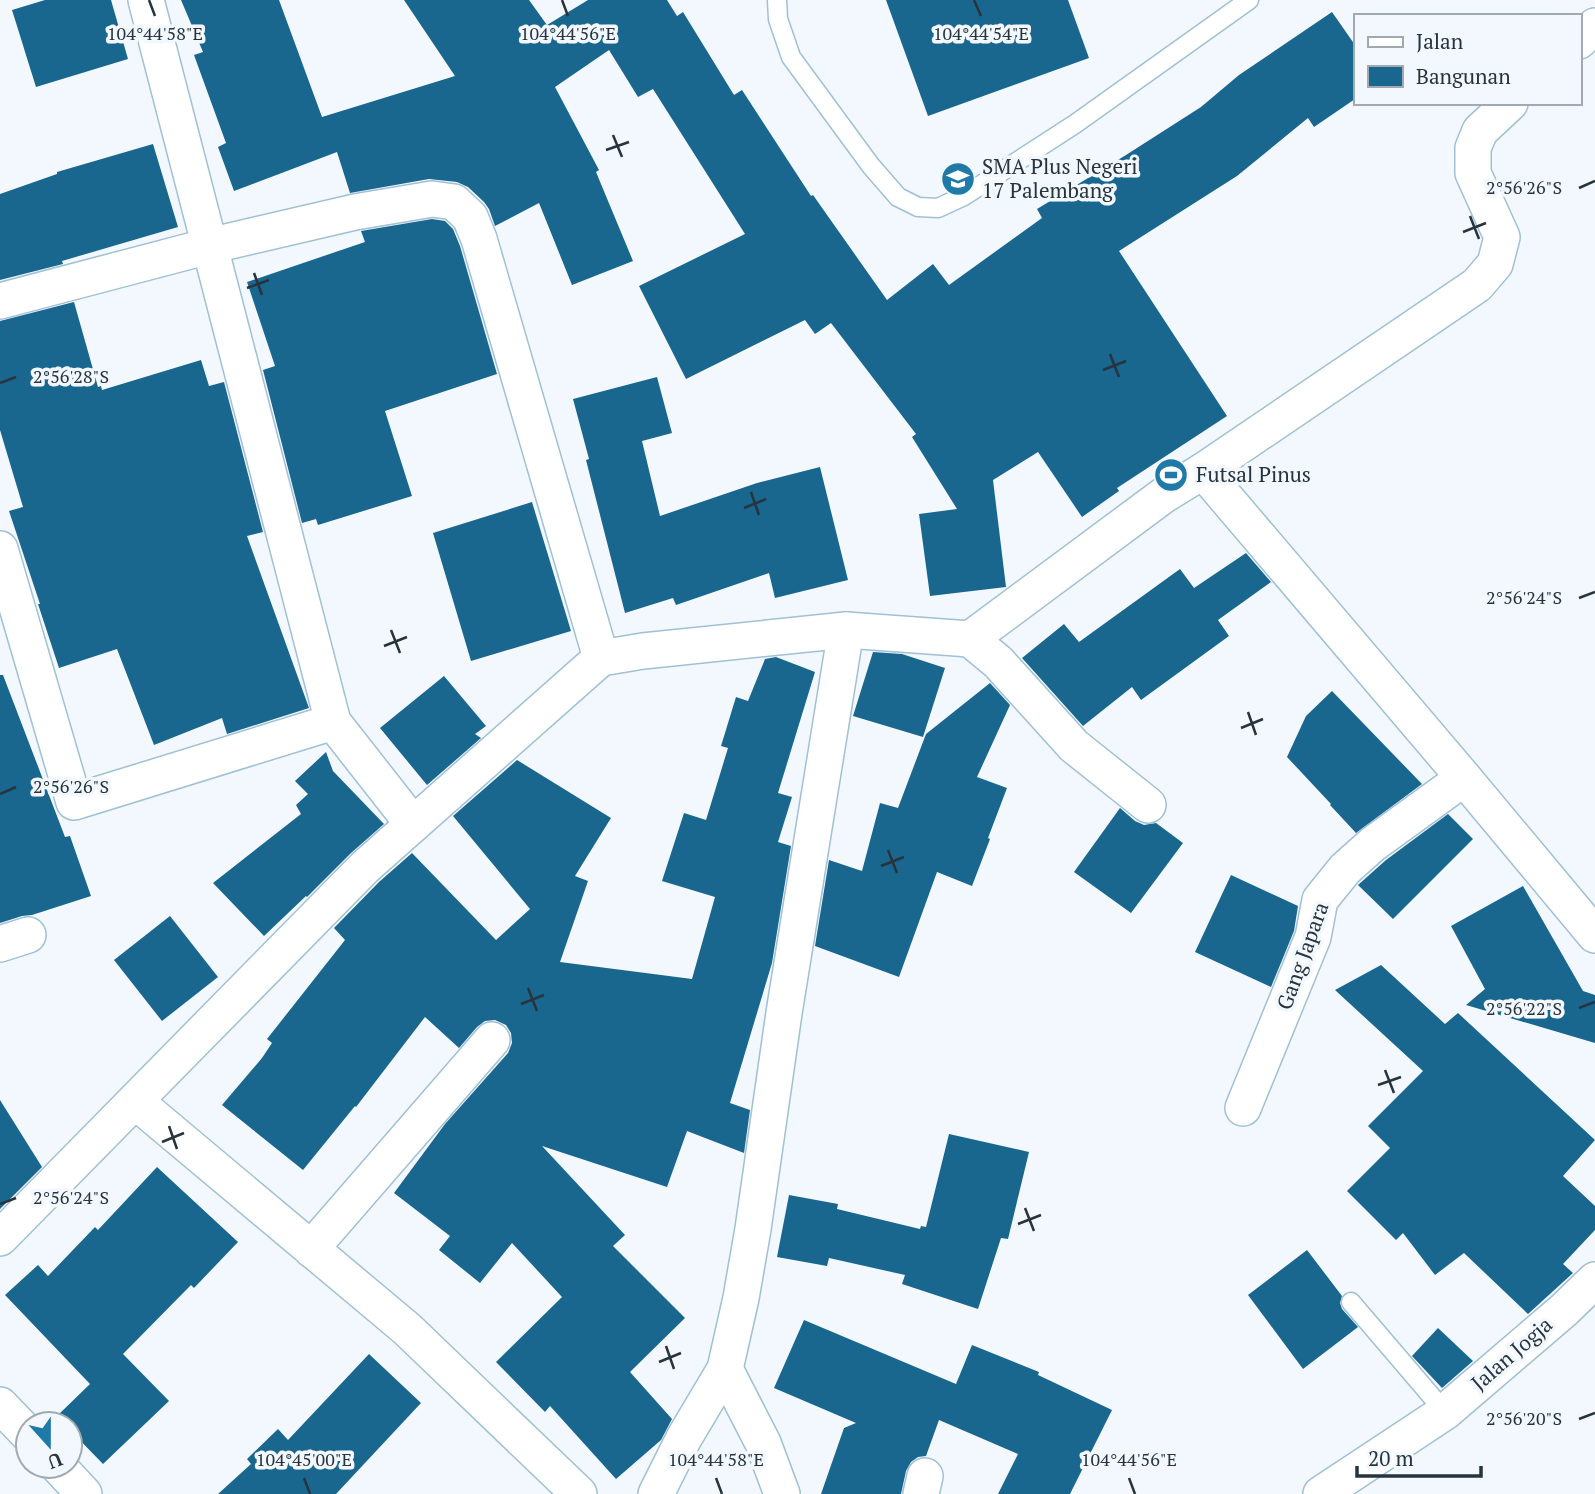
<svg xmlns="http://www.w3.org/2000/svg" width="1595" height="1494" viewBox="0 0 1595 1494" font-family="'PT Serif',serif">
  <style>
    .building { fill: #19678f }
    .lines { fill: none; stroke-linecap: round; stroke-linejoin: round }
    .service-casing { stroke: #a0c0d5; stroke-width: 21 }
    .minor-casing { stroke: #a0c0d5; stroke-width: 38 }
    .service { stroke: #fff; stroke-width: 18 }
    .minor { stroke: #fff; stroke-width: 35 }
    .ticks { fill: none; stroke: #27343d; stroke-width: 2.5 }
    .labels { text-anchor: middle; stroke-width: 7; stroke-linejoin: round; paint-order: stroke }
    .poi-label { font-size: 21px; fill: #27343d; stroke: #f2f8fd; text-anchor: start }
    .street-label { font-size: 21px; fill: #27343d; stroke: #f2f8fd }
    .ticks-label { font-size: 18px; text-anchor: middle; fill: #27343d; stroke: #f2f8fd; stroke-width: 7; stroke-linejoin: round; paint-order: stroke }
  </style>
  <rect width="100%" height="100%" fill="#f2f8fd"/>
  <g class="building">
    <path d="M45,0H111L128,59L36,87L12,10Z"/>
    <path d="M181,0H279L322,117L455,76L404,0H529L547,25L588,0H667L677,16L683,12L734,95L742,90L811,196L813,195L887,300L933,264L949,285L1042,218L1037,209L1126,155L1201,107L1239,75L1332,12L1355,45V99L1314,127L1308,118L1237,176L1119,251L1227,416L1117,488L1119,491L1082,517L1038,452L993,480L1006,587L930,596L919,514L957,509L912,437L916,434L831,323L815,334L805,320L686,379L639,286L745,234L653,89L638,97L609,50L555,87L599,170L596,172L633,261L572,285L539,203L495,226L489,209L484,202L468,187L457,182L429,179L350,193L337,152L234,191L218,147L226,143L194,55L203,52Z"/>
    <path d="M886,0H1068L1089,58L928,116Z"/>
    <path d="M153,144L178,227L62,261L63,264L0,280V194L57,174V172Z"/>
    <path d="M432,219L445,221L453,229L460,246L497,374L385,411L412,496L318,525L316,519L302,523L263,370L275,366L247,282L365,242L361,231Z"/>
    <path d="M74,302L98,387L101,386L102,390L201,360L209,386L224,382L263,532L247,536L309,708L227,734L222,718L154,745L117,649L59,668L38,604H40L9,511L23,507L0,430V321Z"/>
    <path d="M657,377L672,433L642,441L660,516L757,483L820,467L848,580L775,598L769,573L676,605L673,598L625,613L586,460L589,459L573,399Z"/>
    <path d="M532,502L571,631L471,661L433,533Z"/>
    <path d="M1246,553L1271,582L1218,620L1229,636L1141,700L1132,687L1083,726L1022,658L1064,624L1079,642L1180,569L1194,588Z"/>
    <path d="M873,652L902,654L945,668L923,737L853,716Z"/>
    <path d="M776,657L815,672L778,793L792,797L778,842L791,846L772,963L730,1103L750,1110L744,1153L687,1131L667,1187L542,1146L625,1235L613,1246L685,1318L630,1372L672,1419L661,1440L616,1479L550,1406L545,1412L496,1362L562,1297L512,1243L480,1283L439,1250L450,1236L394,1193L445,1124L508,1053L512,1043L511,1033L506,1025L495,1020L485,1021L477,1027L459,1048L425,1017L356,1107L355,1106L303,1170L222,1105L262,1058L272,1043L267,1039L345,940L334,928L379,882L412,853L496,940L530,909L453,816L517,760L611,818L575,876L588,881L560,962L692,979L715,897L662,881L684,813L706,820L728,748L721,746L736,697L748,701L765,659Z"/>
    <path d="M0,675H3L65,837L70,836L91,896L32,915L22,916L0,923Z"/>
    <path d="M444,676L486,726L475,734L481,738L427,785L380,728Z"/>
    <path d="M990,683L1010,705L977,777L1007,788L988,838L990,839L972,886L937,872L899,977L815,946L829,860L862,871L880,803L898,808L926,734Z"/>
    <path d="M1332,691L1422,784L1356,833L1330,805L1331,804L1287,757L1306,716Z"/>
    <path d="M326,752L333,771L384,824L351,853L307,897L306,896L264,936L213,883L301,814L296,805L308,794L295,781Z"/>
    <path d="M1120,808L1135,821L1144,825L1156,823L1183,843L1131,913L1074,872Z"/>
    <path d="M1448,814L1473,839L1393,919L1358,885L1386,860Z"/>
    <path d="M1231,875L1298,906L1294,931L1271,987L1195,952Z"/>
    <path d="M1523,886L1583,991L1595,995V1043L1466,1005L1485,989L1451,926Z"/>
    <path d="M170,916L218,977L162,1021L114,960Z"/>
    <path d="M1381,965L1445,1024L1458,1013L1595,1140L1563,1176L1595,1206V1230L1563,1264L1573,1273L1528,1314L1464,1253L1435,1275L1403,1233L1396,1240L1347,1191L1390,1148L1368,1126L1423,1071L1335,990Z"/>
    <path d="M0,1100L42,1167L0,1209Z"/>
    <path d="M949,1134L1029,1152L1008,1239L1001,1238L978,1309L902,1284L905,1275L829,1258L827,1266L777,1257L789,1195L838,1204L837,1209L920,1229L921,1226L926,1227Z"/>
    <path d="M157,1167L238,1242L194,1288L191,1285L123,1354L169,1401L103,1464L70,1430V1424H64L56,1417L90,1384L5,1295L38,1265L48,1276L95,1227L98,1230Z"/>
    <path d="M1307,1250L1342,1296L1340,1303L1342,1309L1358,1327L1303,1369L1248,1295Z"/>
    <path d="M804,1320L956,1384L972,1345L1039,1372L1038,1375L1112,1410L1070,1494H998L1018,1454L939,1420L926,1456L918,1457L911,1462L906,1471L901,1494H821L844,1428L856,1423L774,1388Z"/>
    <path d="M1438,1328L1473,1361L1442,1388L1412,1356Z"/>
    <path d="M369,1354L421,1403L336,1494H218L251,1464L247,1459L278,1429L288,1440Z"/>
  </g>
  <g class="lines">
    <g class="service-casing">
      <g id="service">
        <path d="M777,0L778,19L791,57L871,166L898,197L918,207L938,208L964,196L1075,124L1249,0"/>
        <path d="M1351,1302L1445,1412"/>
      </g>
    </g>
    <g class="minor-casing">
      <g id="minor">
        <path d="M146,0L333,722L413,824"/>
        <path d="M1579,41L1595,26"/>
        <path d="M0,301L209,246L355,212L432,199L454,202L470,217L479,239L601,658"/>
        <path d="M1203,471L1464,778L1595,935"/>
        <path d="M0,549L74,802L333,722"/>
        <path d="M970,639L998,662L1074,746L1148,805"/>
        <path d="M0,944L28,935"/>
        <path d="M135,1101L407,1329L579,1494"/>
        <path d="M1243,1108L1313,937L1320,900L1345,869L1373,844L1464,778"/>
        <path d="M0,1238L365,867L601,658L643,651L846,630L970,639L1164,495L1203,471L1477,285L1495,264L1502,237L1473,173V148L1480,131L1510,103"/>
        <path d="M312,1250L322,1236L492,1040"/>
        <path d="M725,1369L763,1443L782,1494"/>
        <path d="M0,1405L28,1434"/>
        <path d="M58,1466L84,1494"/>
        <path d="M656,1494L684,1438L725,1369L741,1298L753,1229L784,1013L846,630"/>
        <path d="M921,1494L925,1476"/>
        <path d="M1321,1494L1445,1412L1564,1310L1595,1280"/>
      </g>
    </g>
    <use href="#service" class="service"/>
    <use href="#minor" class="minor"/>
  </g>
  <path class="ticks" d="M149,0L155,16M562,0L568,16M974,0L981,16M613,135L622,157M606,150L629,142M1579,188L1595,181M1470,216L1479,239M1463,232L1486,223M254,273L262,295M247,288L269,280M1110,354L1119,377M1103,370L1126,361M0,383L16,377M751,492L759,515M744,508L766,499M1579,598L1595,592M391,630L400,653M384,646L407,637M1248,712L1256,735M1241,728L1263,719M0,794L16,787M888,850L897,873M881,866L904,857M528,988L537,1011M521,1004L544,995M1579,1008L1595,1002M1385,1070L1394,1093M1378,1085L1401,1077M169,1126L177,1149M162,1142L184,1133M0,1204L16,1198M1025,1208L1034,1231M1018,1224L1041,1215M666,1346L674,1369M659,1362L681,1353M1579,1419L1595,1413M304,1478L310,1494M716,1478L722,1494M1129,1478L1135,1494"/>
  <defs>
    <g id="school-disc" transform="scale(1.75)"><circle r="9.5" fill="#207aa8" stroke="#f2f8fd"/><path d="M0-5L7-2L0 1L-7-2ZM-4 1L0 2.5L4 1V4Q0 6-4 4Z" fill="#fff"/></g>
    <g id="stadium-disc" transform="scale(1.75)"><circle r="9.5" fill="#207aa8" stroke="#f2f8fd"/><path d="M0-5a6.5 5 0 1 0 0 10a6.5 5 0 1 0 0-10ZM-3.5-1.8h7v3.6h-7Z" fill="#fff"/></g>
  </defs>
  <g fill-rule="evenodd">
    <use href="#school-disc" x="958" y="179"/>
    <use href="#stadium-disc" x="1171" y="475"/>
  </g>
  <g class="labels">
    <g class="poi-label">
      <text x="982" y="174">SMA Plus Negeri<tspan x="982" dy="24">17 Palembang</tspan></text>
      <text x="1196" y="482">Futsal Pinus</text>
    </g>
    <g class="street-label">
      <text transform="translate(1303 956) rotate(-70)" y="7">Gang Japara</text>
      <text transform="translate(1512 1354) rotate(-41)" y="7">Jalan Jogja</text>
    </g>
  </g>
  <g class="ticks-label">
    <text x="155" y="40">104°44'58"E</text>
    <text x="568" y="40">104°44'56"E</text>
    <text x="981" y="40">104°44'54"E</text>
    <text x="1524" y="194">2°56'26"S</text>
    <text x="71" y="383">2°56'28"S</text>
    <text x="1524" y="604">2°56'24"S</text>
    <text x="71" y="793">2°56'26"S</text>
    <text x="1524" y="1015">2°56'22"S</text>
    <text x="71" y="1204">2°56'24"S</text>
    <text x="1524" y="1425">2°56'20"S</text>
    <text x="304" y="1466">104°45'00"E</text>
    <text x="716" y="1466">104°44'58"E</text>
    <text x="1129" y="1466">104°44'56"E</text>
  </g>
  <rect x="1354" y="14" width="228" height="91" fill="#f2f8fd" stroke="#a1aab0" stroke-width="2"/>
  <rect x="1368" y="37" width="35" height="10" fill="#ffffff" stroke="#a1aab0" stroke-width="2"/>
  <text x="1416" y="49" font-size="21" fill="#27343d">Jalan</text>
  <rect x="1368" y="66" width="35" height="21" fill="#19678f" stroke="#a1aab0" stroke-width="2"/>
  <text x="1416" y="84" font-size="21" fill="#27343d">Bangunan</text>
  <g transform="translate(49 1445) rotate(159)"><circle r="33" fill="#f2f8fd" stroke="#a1aab0" stroke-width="2"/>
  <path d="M0-5L12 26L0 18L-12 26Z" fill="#207aa8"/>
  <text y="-10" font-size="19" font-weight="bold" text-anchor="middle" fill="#27343d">U</text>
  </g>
  <path d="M1357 1466v10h124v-10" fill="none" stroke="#27343d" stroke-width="3.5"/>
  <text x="1368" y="1466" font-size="21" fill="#27343d" stroke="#f2f8fd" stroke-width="5" paint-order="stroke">20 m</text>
</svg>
